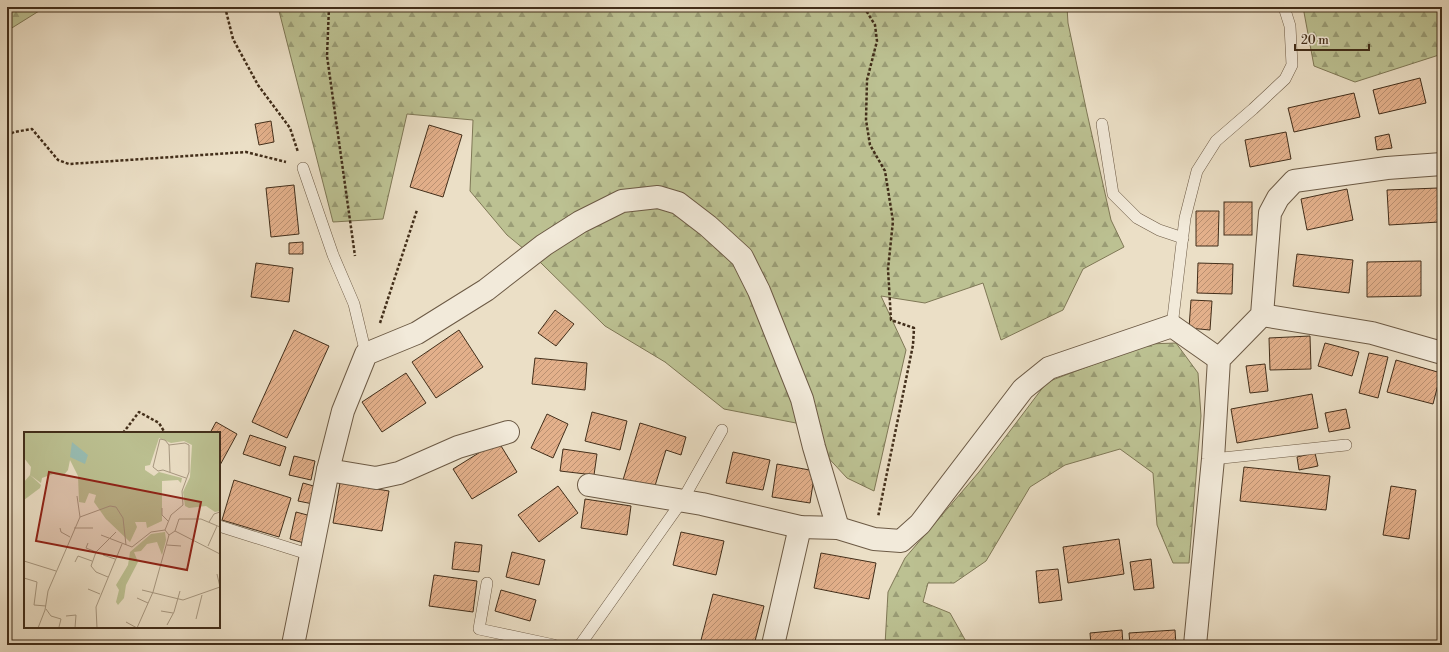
<svg xmlns="http://www.w3.org/2000/svg" width="1449" height="652" viewBox="0 0 1449 652" font-family="'Libre Bodoni',serif">
  <style>
    .forest { fill: url(#forest-firs); stroke: #7f7856 }
    .building { fill: url(#building-hatch); stroke: #422e1a }
    .lines { fill: none; stroke-linecap: round; stroke-linejoin: round }
    .service-casing { stroke: #6c5a45; stroke-width: 12 }
    .minor-casing { stroke: #6c5a45; stroke-width: 24 }
    .path { stroke: #422e1a; stroke-width: 2.5; stroke-dasharray: 3 2; stroke-linecap: butt }
    .service { stroke: #f2eada; stroke-width: 11 }
    .minor { stroke: #f2eada; stroke-width: 22 }
    .inset-road { fill: none; stroke: #a79881; stroke-width: 1 }
    .view { fill: #8f2418; fill-opacity: 0.15; stroke: #8f2418; stroke-width: 2 }
    .inset-edge { fill: none; stroke: #422e1a; stroke-width: 2 }
  </style>
  <defs>
    <pattern id="forest-firs" width="22" height="20" patternUnits="userSpaceOnUse"><rect width="22" height="20" fill="#bcc192"/><path d="M5 1l3.5 6h-7zM16 11l3.5 6h-7z" fill="#9a9d76"/></pattern>
    <pattern id="building-hatch" width="6" height="6" patternUnits="userSpaceOnUse"><rect width="6" height="6" fill="#e3b08b"/><path d="M-1 1l2-2M0 6l6-6M5 7l2-2" fill="none" stroke="#ba9071"/></pattern>
  </defs>
  <rect width="100%" height="100%" fill="#ebdfc6"/>
  <filter id="stains"><feTurbulence type="fractalNoise" baseFrequency=".005" numOctaves="4"/><feColorMatrix values="0 0 0 0 .2 0 0 0 0 .09 0 0 0 0 .02 0 0 0 .5 -.17"/></filter>
  <radialGradient id="worn" r=".72"><stop offset=".6" stop-color="#630" stop-opacity="0"/><stop offset="1" stop-color="#630" stop-opacity=".3"/></radialGradient>
  <g class="forest">
    <path d="M7,7H103L39,11L7,31Z"/>
    <path d="M278,7H1067L1068,23L1087,113L1111,220L1124,247L1083,269L1063,310L1001,340L983,283L925,303L881,296L906,350L874,491L847,478L796,423L724,409L665,362L605,326L541,263L507,235L470,191L473,120L407,114L383,219L333,222Z"/>
    <path d="M1303,7H1442V54L1355,82L1314,66Z"/>
    <path d="M1176,343L1198,373L1201,416L1189,563H1173L1157,525L1153,473L1120,449L1065,465L1030,487L986,561L954,583H928L923,602L950,613L968,645H885L888,592L905,558L979,472L1047,382L1148,344Z"/>
  </g>
  <g class="building">
    <path d="M1420,78L1426,103L1379,114L1373,90Z"/>
    <path d="M1354,93L1360,117L1294,132L1288,108Z"/>
    <path d="M271,121L274,142L259,145L255,124Z"/>
    <path d="M429,125L462,135L443,197L410,187Z"/>
    <path d="M1286,132L1291,159L1250,167L1245,140Z"/>
    <path d="M1389,134L1392,148L1377,150L1375,137Z"/>
    <path d="M294,185L299,234L271,237L266,188Z"/>
    <path d="M1438,188L1439,222L1389,225L1387,190Z"/>
    <path d="M1347,189L1353,220L1307,230L1301,199Z"/>
    <rect x="1224" y="202" width="28" height="33"/>
    <path d="M1196,211H1219L1218,246H1196Z"/>
    <path d="M303,242V254H289V243Z"/>
    <path d="M1297,254L1353,260L1349,293L1293,286Z"/>
    <path d="M1421,261V296L1367,297V262Z"/>
    <path d="M256,263L293,268L289,302L251,297Z"/>
    <path d="M1198,263L1233,264L1232,294L1197,293Z"/>
    <path d="M1191,300L1212,301L1210,330L1189,328Z"/>
    <path d="M555,310L574,324L556,346L538,333Z"/>
    <path d="M294,330L329,346L287,438L252,422Z"/>
    <path d="M459,330L483,367L436,398L412,362Z"/>
    <path d="M1310,336L1311,369L1270,370L1269,338Z"/>
    <path d="M1325,343L1359,352L1352,376L1318,366Z"/>
    <path d="M1369,353L1388,357L1378,398L1359,393Z"/>
    <path d="M535,358L587,363L585,390L532,384Z"/>
    <path d="M1396,360L1441,373L1433,404L1387,392Z"/>
    <path d="M1265,364L1268,391L1250,393L1246,366Z"/>
    <path d="M406,373L426,403L382,432L362,402Z"/>
    <path d="M1312,394L1318,428L1237,443L1231,409Z"/>
    <path d="M1346,409L1350,428L1329,432L1325,413Z"/>
    <path d="M592,412L627,421L620,450L585,441Z"/>
    <path d="M547,414L568,424L553,458L531,448Z"/>
    <path d="M216,422L237,434L219,467V433H210Z"/>
    <path d="M640,423L686,437L681,455L666,450L654,489L623,480Z"/>
    <path d="M250,435L286,447L280,466L243,454Z"/>
    <path d="M498,441L517,472L472,499L453,469Z"/>
    <path d="M563,449L597,454L594,475L560,471Z"/>
    <path d="M733,452L770,460L763,490L726,483Z"/>
    <path d="M1315,453L1318,466L1299,470L1297,457Z"/>
    <path d="M294,456L315,461L311,480L289,475Z"/>
    <path d="M777,464L815,471L810,503L772,497Z"/>
    <path d="M1244,467L1330,476L1326,510L1240,501Z"/>
    <path d="M234,480L291,498L279,537L222,520Z"/>
    <path d="M303,483L317,487L313,504L298,501Z"/>
    <path d="M340,483L389,491L382,531L333,523Z"/>
    <path d="M558,486L578,513L539,542L518,515Z"/>
    <path d="M1391,486L1416,490L1409,539L1383,535Z"/>
    <path d="M585,499L631,506L627,535L581,528Z"/>
    <path d="M296,512L311,516L304,543L290,539Z"/>
    <path d="M681,532L724,541L716,575L673,565Z"/>
    <path d="M1119,539L1124,574L1068,583L1063,547Z"/>
    <path d="M455,542L482,545L479,572L452,569Z"/>
    <path d="M512,552L545,560L539,585L506,577Z"/>
    <path d="M821,553L876,563L869,599L814,588Z"/>
    <path d="M1151,559L1154,588L1134,590L1130,562Z"/>
    <path d="M1058,569L1062,600L1039,603L1036,571Z"/>
    <path d="M434,575L477,581L473,612L429,606Z"/>
    <path d="M501,590L536,600L530,621L495,611Z"/>
    <path d="M713,594L764,606L754,645L700,644Z"/>
    <path d="M1122,630L1123,645H1091L1090,633Z"/>
    <path d="M1175,630L1176,645H1130L1129,633Z"/>
  </g>
  <g class="lines">
    <g class="service-casing">
      <g id="service">
        <path d="M1102,124L1113,194L1137,218L1159,230L1183,238"/>
        <path d="M303,168L333,255L354,304L366,354"/>
        <path d="M1172,326L1185,218L1197,171L1216,141L1253,109L1285,79L1292,65L1290,26L1284,7"/>
        <path d="M1213,459L1346,445"/>
        <path d="M219,526L311,555"/>
        <path d="M487,583L479,629L554,645"/>
        <path d="M580,645L682,501L722,430"/>
      </g>
    </g>
    <g class="minor-casing">
      <g id="minor">
        <path d="M1262,315L1372,333L1442,353"/>
        <path d="M328,470L376,478L399,473L458,447L508,432"/>
        <path d="M589,485L702,504L800,527L838,528L874,539L901,541L920,524L1023,389L1049,368L1172,326L1219,359"/>
        <path d="M293,645L328,470L343,411L366,354L417,333L486,290L544,245L580,222L622,201L658,197L678,203L708,226L742,257L759,291L802,399L814,447L838,528"/>
        <path d="M773,645L800,527"/>
        <path d="M1195,645L1213,459L1219,359L1262,315L1270,213L1278,198L1294,181L1387,168L1442,164"/>
      </g>
    </g>
    <g class="path">
      <path d="M225,7L233,39L258,85L290,128L298,152"/>
      <path d="M329,7L327,56L355,256"/>
      <path d="M864,7L875,25L877,41L867,80L866,120L870,145L885,171L893,221L888,269L891,320L914,328L913,345L878,517"/>
      <path d="M7,136L14,132L32,129L58,160L69,164L246,152L286,162"/>
      <path d="M380,323L417,210"/>
      <path d="M123,433L139,412L159,423L165,433"/>
    </g>
    <use href="#service" class="service"/>
    <use href="#minor" class="minor"/>
  </g>
  <g transform="translate(24 432)">
    <rect width="196" height="196" fill="#ebdfc6"/>
    <path d="M0,0H196V79L191,80L182,74L165,76L161,74L159,60L166,45L168,13L160,9L147,11L135,6L126,33L121,34V38L130,44L135,40L158,46L157,51L154,48L138,49V89L123,96L122,90H111L113,95L106,110L82,87L70,70L72,63L65,61L61,71L55,70L54,44L46,28L44,38L39,44L29,42L18,46L17,51L6,43L7,35L0,26ZM6,43L17,53L16,56L0,68V50ZM141,100L142,108L138,123L133,110L123,112L117,119L110,120L114,130L102,153L100,166L94,173L92,170L95,158L92,153L104,133L106,120L127,102Z" fill="#bcc192"/>
    <path d="M48,10L64,23L61,32L46,25Z" fill="#98bdb3"/>
    <path class="inset-road" d="M145,13L146,40M138,76V83L144,89M56,85L86,74L92,75L99,86L102,113M185,90L190,82L196,80M36,96L37,100L46,105M50,96H69M141,98L147,83L159,73L158,59L165,40V13L161,11L145,13L141,8L136,7L129,35L134,39L139,38L162,46M151,99L196,122M77,103L108,115L127,100L141,98L145,103M64,111L62,116L72,120M143,113L157,114M184,114L193,94M79,123L91,127M0,129L32,139M51,130L54,124L68,129M193,142L196,155M84,145L72,140L67,134L72,120L92,100M0,146L13,150L10,173L22,174M64,157L76,162M118,158L159,168L196,155M113,166L124,171M22,177L27,184L37,187L35,195M137,179L149,181M42,184L52,183L51,196M172,187L178,163M102,190L113,196M143,193L150,180L156,159M14,196L21,178L24,159L56,85L53,64M73,196L72,175L98,112M113,196L129,160L145,103L151,99L155,87H177L196,95"/>
    <path class="view" d="M25,40L177,70L163,138L12,109Z"/>
    <rect width="196" height="196" class="inset-edge"/>
  </g>
  <rect width="1449" height="652" fill="none" stroke="#ebdfc6" stroke-width="24"/>
  <rect x="8" y="8" width="1433" height="636" fill="none" stroke="#422e1a" stroke-width="2"/>
  <rect x="12" y="12" width="1425" height="628" fill="none" stroke="#422e1a"/>
  <path d="M1295 44v6h74v-6" fill="none" stroke="#422e1a" stroke-width="2"/>
  <text x="1301" y="44" font-size="12" fill="#422e1a" stroke="#f2eada" stroke-width="3" paint-order="stroke">20 m</text>
  <rect width="100%" height="100%" filter="url(#stains)"/>
  <rect width="100%" height="100%" fill="url(#worn)"/>
</svg>
